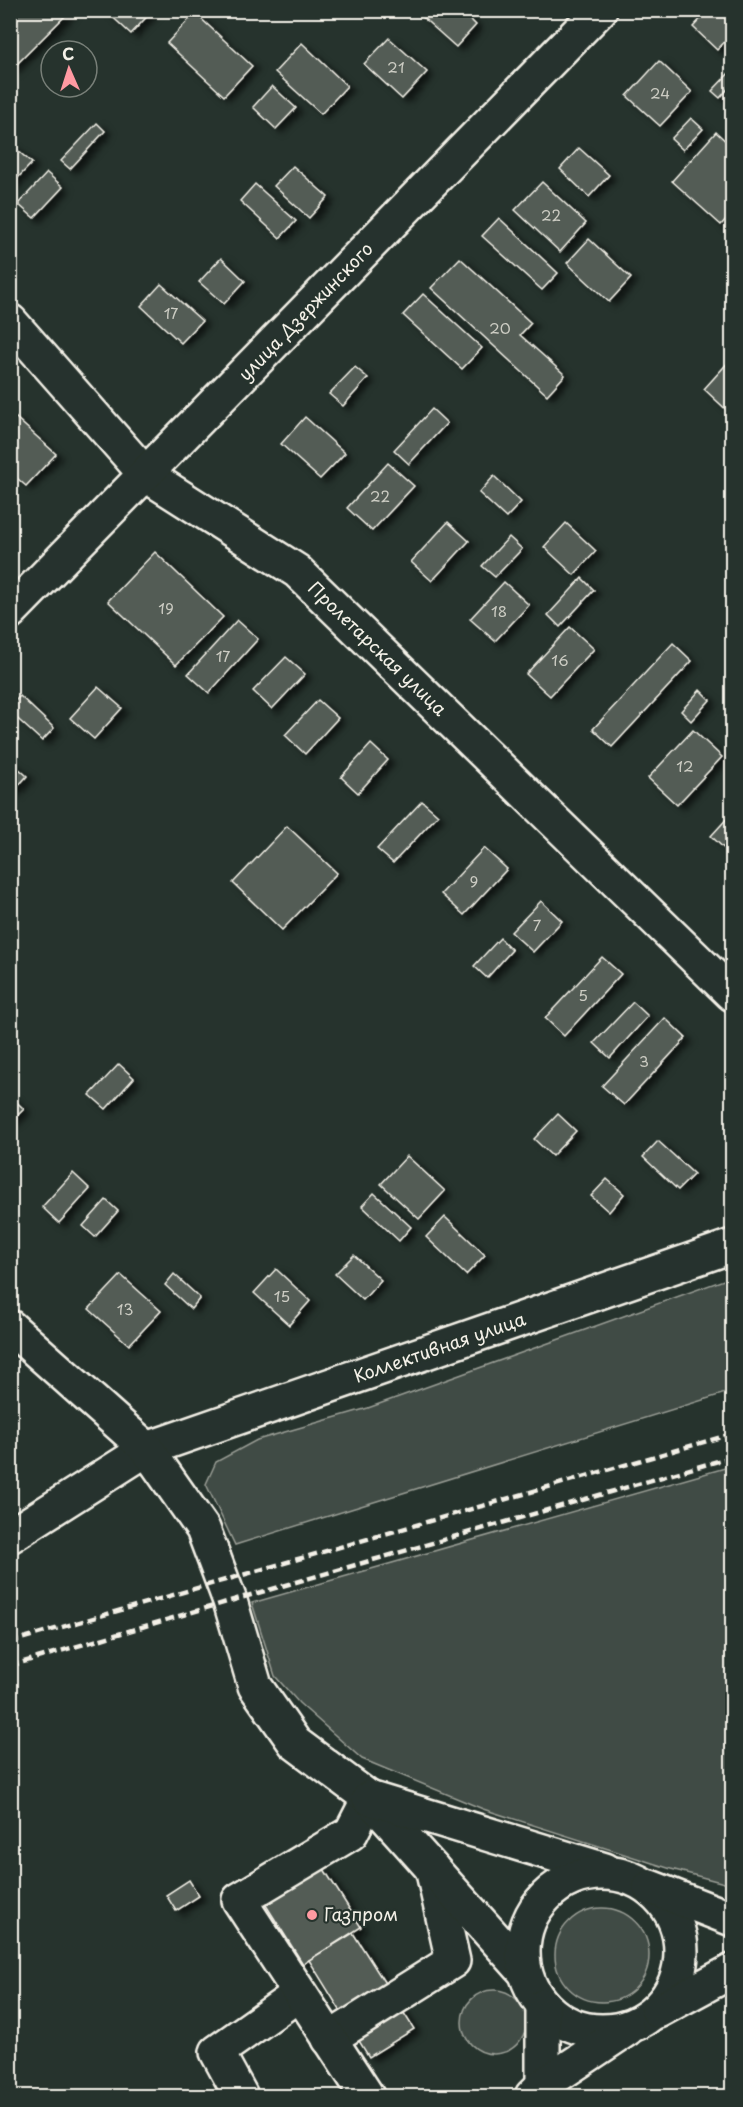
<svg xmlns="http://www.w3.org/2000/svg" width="743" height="2107" viewBox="0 0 743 2107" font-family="'Playpen Sans',sans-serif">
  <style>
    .green { fill: #414b45; stroke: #9a9e96; stroke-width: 1.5 }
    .building { fill: #525c55; stroke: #f4f1e8; stroke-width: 1.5; filter: url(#shadow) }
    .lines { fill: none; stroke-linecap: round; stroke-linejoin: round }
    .minor-casing { stroke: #f4f1e8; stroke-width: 38 }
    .major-casing { stroke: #f4f1e8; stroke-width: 38 }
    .minor { stroke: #26332d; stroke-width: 33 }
    .major { stroke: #26332d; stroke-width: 33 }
    .rail { stroke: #f4f1e8; stroke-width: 4.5; stroke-dasharray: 9 4.5; stroke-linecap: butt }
    .poi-dot { fill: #ff9aa2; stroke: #26332d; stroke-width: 2 }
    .labels { text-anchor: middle; stroke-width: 4.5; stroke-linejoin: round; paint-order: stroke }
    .number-label { font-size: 15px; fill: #ccccc3 }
    .street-label { font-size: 18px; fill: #f4f1e8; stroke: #26332d }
    .poi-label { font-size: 18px; fill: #f4f1e8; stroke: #26332d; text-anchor: start }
  </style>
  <defs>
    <filter id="shadow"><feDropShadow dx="6" dy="4" stdDeviation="3" flood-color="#0009"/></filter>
  </defs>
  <rect width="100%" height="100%" fill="#26332d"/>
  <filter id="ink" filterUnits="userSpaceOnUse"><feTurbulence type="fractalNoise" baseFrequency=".0167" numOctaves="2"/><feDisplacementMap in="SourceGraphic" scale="12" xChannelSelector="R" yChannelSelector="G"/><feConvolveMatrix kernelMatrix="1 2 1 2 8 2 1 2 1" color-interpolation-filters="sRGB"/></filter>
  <g filter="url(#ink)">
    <g class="green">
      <path d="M732,1277V1391L235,1545L206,1484L216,1462L257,1440L368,1408Z"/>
      <path d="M732,1466V1885L671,1869L483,1809L362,1759L299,1703L275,1676L252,1603Z"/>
      <circle cx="602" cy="1955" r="47"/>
      <circle cx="494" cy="2022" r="32"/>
    </g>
    <g class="building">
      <path d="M10,10H71L10,71Z"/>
      <path d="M105,10H153L131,34Z"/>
      <path d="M424,10H461L476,25L456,47L420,15Z"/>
      <path d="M709,10H732V34L717,50L693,27Z"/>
      <path d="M195,13L252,66L224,96L167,43Z"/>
      <path d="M389,38L427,72L402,99L364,64Z"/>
      <path d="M302,43L347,86L321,114L275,72Z"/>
      <path d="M659,61L692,92L660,126L627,96Z"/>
      <path d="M730,72L732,74V84L720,98L712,91Z"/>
      <path d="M272,86L296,108L276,129L253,107Z"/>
      <path d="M691,118L703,129L683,150L671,139Z"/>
      <path d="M97,123L105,131L70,169L61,161Z"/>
      <path d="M716,132L732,147V212L721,225L672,181Z"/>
      <path d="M10,144L32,163L10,186Z"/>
      <path d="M579,148L609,175L589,197L560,169Z"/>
      <path d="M293,166L328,197L309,218L274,186Z"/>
      <path d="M47,173L63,187L34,218L18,204Z"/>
      <path d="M542,182L586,223L560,252L515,210Z"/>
      <path d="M255,184L296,221L280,238L240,201Z"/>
      <path d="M499,218L558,273L542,290L482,236Z"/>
      <path d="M589,239L631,278L609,302L567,263Z"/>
      <path d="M221,258L245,281L224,304L199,282Z"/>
      <path d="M460,258L531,323L520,335L565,375L547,395L431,288Z"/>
      <path d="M161,284L202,321L181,343L141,306Z"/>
      <path d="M423,294L482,348L462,369L403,315Z"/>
      <path d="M732,358V415L704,389Z"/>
      <path d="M355,367L368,378L343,406L329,394Z"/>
      <path d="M432,409L447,423L409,464L394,450Z"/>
      <path d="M15,417L56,454L26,486L10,472V421Z"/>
      <path d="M305,417L345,453L320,479L281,444Z"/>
      <path d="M388,463L414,486L372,531L347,508Z"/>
      <path d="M494,476L521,502L506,518L479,493Z"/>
      <path d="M448,522L469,541L432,581L411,562Z"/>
      <path d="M566,523L596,551L574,575L544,547Z"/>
      <path d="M509,537L522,549L495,577L482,566Z"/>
      <path d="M155,552L223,617L176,665L108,601Z"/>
      <path d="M582,578L594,590L560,627L548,615Z"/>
      <path d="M504,582L529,605L495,641L470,619Z"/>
      <path d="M237,620L258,639L209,693L188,674Z"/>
      <path d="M570,627L594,649L550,696L526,674Z"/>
      <path d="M673,643L692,661L612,747L593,729Z"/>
      <path d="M286,657L305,674L272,709L253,691Z"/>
      <path d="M98,687L122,708L94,739L70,718Z"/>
      <path d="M700,690L710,700L691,721L681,711Z"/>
      <path d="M20,696L54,728L42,741L10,712V706Z"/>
      <path d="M318,700L338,718L305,754L285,735Z"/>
      <path d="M693,730L722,757L677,805L648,778Z"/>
      <path d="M371,744L388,760L358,793L341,777Z"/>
      <path d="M10,761L27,776L12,793L10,792Z"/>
      <path d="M422,801L438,815L393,863L377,849Z"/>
      <path d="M732,813V856L711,836Z"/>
      <path d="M287,826L337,873L282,930L233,883Z"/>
      <path d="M484,848L507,869L464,915L441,894Z"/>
      <path d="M541,901L562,921L533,952L511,932Z"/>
      <path d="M500,938L512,950L487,978L474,966Z"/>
      <path d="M602,957L621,974L564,1036L545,1018Z"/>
      <path d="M633,1002L648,1016L610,1058L594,1043Z"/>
      <path d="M665,1018L686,1038L624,1105L602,1086Z"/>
      <path d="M119,1064L134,1078L106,1109L90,1095Z"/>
      <path d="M10,1096L24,1109L10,1123Z"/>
      <path d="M558,1114L576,1131L552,1156L534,1139Z"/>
      <path d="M658,1141L694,1174L678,1190L643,1157Z"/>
      <path d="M407,1156L445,1191L419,1219L381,1184Z"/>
      <path d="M73,1173L90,1189L59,1223L42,1207Z"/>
      <path d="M607,1179L624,1194L609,1212L591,1196Z"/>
      <path d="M374,1193L411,1227L399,1241L362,1206Z"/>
      <path d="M106,1200L118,1211L95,1237L83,1226Z"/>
      <path d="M445,1217L485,1255L466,1275L426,1237Z"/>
      <path d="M354,1255L381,1280L363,1300L335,1274Z"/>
      <path d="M276,1269L310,1301L289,1325L254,1293Z"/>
      <path d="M174,1274L200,1298L191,1309L165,1285Z"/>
      <path d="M121,1275L161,1311L129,1345L89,1309Z"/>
      <path d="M322,1866L361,1927L303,1964L264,1902Z"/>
      <path d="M189,1880L199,1896L176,1911L166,1895Z"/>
      <path d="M353,1933L414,2029L369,2057L309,1960Z"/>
    </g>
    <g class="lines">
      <g class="minor-casing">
        <g id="minor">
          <path d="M10,321L146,475L297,571L732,994"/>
          <path d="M10,612L600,10"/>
          <path d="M10,1536L147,1449L732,1246"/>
          <path d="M329,2039L453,1961L432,1868"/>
          <path d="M241,2096L217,2052L299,1994"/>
          <path d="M367,2096L239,1900L351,1833L369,1798"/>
        </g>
      </g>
      <g class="major-casing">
        <g id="major">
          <path d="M10,1327L147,1449L203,1529L230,1601L255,1686L295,1743L369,1798L525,1972"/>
          <path d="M369,1798L605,1870"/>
          <circle cx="602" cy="1952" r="79"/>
          <path d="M650,1887L732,1919"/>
          <path d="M543,2006V2085"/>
          <path d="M658,2011L732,1971"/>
          <path d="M532,2096L543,2085L627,2029"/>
        </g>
      </g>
      <use href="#minor" class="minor"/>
      <use href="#major" class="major"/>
      <g class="rail">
        <path d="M10,1642L732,1434"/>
        <path d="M10,1666L230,1601L732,1457"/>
      </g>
    </g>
  </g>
  <circle class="poi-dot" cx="312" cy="1915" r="6"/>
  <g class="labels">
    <g class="number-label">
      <text x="396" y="73">21</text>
      <text x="660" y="99">24</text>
      <text x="551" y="221">22</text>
      <text x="171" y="319">17</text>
      <text x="500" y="334">20</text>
      <text x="380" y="502">22</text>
      <text x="166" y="614">19</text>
      <text x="499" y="617">18</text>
      <text x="223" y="662">17</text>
      <text x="560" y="666">16</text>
      <text x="685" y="772">12</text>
      <text x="474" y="887">9</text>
      <text x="537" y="931">7</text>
      <text x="583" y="1001">5</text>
      <text x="644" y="1067">3</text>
      <text x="282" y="1302">15</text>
      <text x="125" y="1315">13</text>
    </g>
    <g class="street-label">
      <text transform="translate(306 312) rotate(-46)" y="6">улица Дзержинского</text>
      <text transform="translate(377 649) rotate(44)" y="6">Пролетарская улица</text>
      <text transform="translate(440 1348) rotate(-19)" y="6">Коллективная улица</text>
    </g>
    <g class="poi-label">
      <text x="324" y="1921">Газпром</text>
    </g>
  </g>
  <rect width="743" height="2107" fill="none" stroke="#26332d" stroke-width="36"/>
  <rect x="18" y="18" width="707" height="2071" fill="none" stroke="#f4f1e8" stroke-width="2" filter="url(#ink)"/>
  <g transform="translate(69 69) rotate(357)"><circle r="28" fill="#26332d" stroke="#787f78" stroke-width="1.5"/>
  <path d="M0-4.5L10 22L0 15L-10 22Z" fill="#ff9aa2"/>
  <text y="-9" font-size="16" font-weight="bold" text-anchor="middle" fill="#f4f1e8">С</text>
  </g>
</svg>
